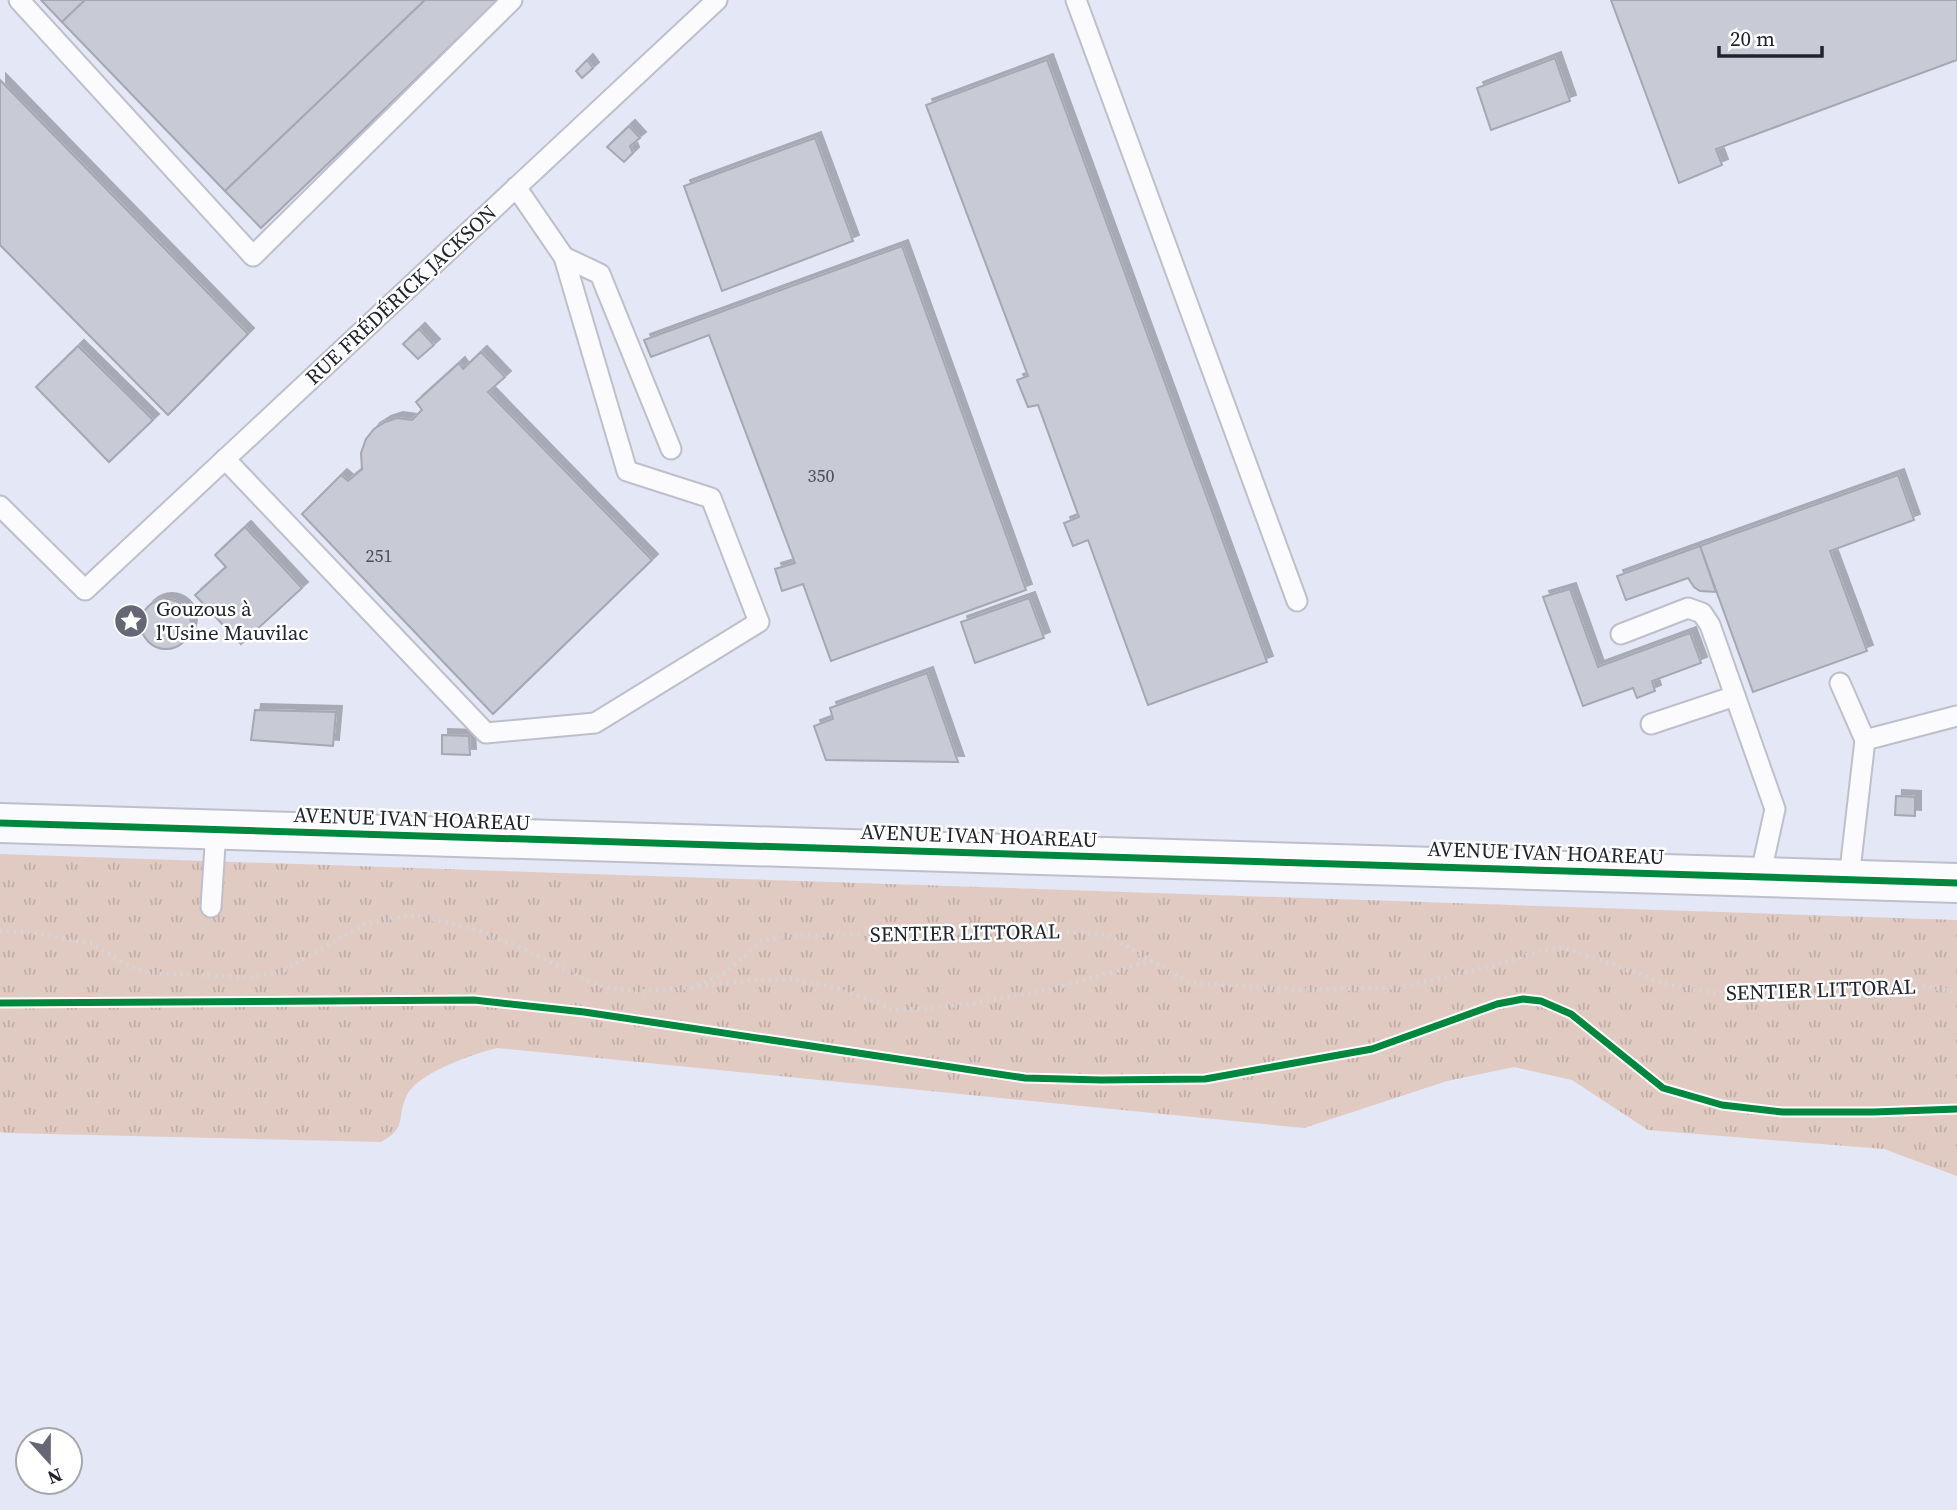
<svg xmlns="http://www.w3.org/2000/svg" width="1957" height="1510" viewBox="0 0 1957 1510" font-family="'Source Serif 4',serif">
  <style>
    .park { fill: url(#park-tufts) }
    .building { fill: #c8cad6; stroke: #a5a7b2; stroke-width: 2; filter: url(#shadow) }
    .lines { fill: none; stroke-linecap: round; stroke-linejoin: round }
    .service-casing { stroke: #bdbfcb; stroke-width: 23 }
    .minor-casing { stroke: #bdbfcb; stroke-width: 42 }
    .path { stroke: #d5d5d9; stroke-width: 4.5; stroke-dasharray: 2 5; stroke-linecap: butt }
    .service { stroke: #fbfbfe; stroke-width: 19 }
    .minor { stroke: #fbfbfe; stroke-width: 38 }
    .cycleway-casing { stroke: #fff; stroke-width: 11 }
    .cycleway { stroke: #00873e; stroke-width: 7 }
    .labels { text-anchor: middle; stroke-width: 5; stroke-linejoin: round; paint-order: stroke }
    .number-label { font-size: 18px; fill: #4b4d58 }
    .street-label { font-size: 21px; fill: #21232e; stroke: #fff }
    .poi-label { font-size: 21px; fill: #21232e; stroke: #fff; text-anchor: start }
  </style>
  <defs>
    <pattern id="park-tufts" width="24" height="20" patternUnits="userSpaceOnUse" patternTransform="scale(1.75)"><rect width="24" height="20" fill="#e1cac2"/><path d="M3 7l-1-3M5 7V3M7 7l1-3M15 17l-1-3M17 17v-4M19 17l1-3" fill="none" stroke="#c1ada7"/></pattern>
    <filter id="shadow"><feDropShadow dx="6" dy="-6" stdDeviation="0" flood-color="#0004"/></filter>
  </defs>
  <rect width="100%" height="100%" fill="#e4e7f5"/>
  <path class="park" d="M0,854L1957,920V1176L1884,1149L1648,1130L1572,1080L1514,1067L1447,1081L1304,1128L497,1048C473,1054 416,1073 406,1097C396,1119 408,1127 381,1142L7,1133L0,1132Z"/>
  <g class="building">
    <path d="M41,0H85L62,22Z"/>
    <path d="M85,0H425L225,191L62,22Z"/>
    <path d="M425,0H498L261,228L225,191Z"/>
    <path d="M1611,0H1957V60L1716,149L1722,165L1679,183Z"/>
    <path d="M1555,58L1570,101L1491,130L1477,88Z"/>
    <path d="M587,60L593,68L582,78L576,71Z"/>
    <path d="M1047,60L1267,662L1148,705L1088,540L1073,546L1064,523L1079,517L1038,405L1028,407L1017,380L1028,376L926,105Z"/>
    <path d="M0,80L248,334L168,415L0,245Z"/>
    <path d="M629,126L640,138L630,146L633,153L624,162L607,147Z"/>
    <path d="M815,138L853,241L722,291L684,186Z"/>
    <path d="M902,246L1026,590L831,661L803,584L782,591L775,569L795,563L709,335L651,357L644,340Z"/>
    <path d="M419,329L434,345L418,359L403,344Z"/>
    <path d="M78,346L153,420L109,462L36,387Z"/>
    <path d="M481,352L505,377L488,392L652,560L493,714L302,514L341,475L348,481L362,469L361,453L366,439L374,429L385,422L397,418L412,420L422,410L416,402L459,363L463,369Z"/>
    <path d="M1898,475L1914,520L1830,551L1867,651L1753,692L1700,546Z"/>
    <path d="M245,527L302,588L241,644L195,595L226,567L215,555Z"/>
    <path d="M1700,546L1716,592L1700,591L1694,587L1688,578L1626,600L1617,576Z"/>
    <path d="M1570,589L1598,667L1690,633L1701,663L1652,681L1655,691L1637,698L1633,688L1583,706L1543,597Z"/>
    <path d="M1029,598L1044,638L975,663L961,622Z"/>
    <circle cx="166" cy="624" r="25"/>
    <path d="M927,673L958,762L826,760L814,726L833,719L830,708Z"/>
    <path d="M255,710L336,712L333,746L251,740Z"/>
    <path d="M442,735L469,736L470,755L442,754Z"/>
    <path d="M1896,796L1915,797V816L1895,815Z"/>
  </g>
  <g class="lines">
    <g class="service-casing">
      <g id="service">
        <path d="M19,0L253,256L512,0"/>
        <path d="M1076,0L1297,601"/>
        <path d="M564,257L600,274L671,449"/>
        <path d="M225,459L486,733L595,723L759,622L711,498L627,471L564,257L516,187"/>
        <path d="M0,506L85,590L717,0"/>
        <path d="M1621,634L1688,608L1702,613L1710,625L1775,809L1760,877"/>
        <path d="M1840,683L1865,740L1849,879"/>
        <path d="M1651,724L1735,696"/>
        <path d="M1865,740L1957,716"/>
        <path d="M211,907L216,830"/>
      </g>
    </g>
    <g class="minor-casing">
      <path id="minor" d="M0,823L1957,883"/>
    </g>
    <g class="path">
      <path d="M0,931L30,932L93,944L126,964L141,971L156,974L252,977L281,972L366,924L397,917L420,916L477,930L528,951L596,985L637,992L692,987L725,973L761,941L788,936L1037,929L1108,935L1189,983L1306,990L1402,987L1496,965L1542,950L1566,948L1664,983L1694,990L1739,996L1844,987L1907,984L1942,989L1957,994"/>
      <path d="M699,986L751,980L791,979L834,987L874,1001L894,1010L921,1009L976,1003L1047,990L1152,961"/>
    </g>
    <use href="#service" class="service"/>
    <use href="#minor" class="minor"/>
    <g class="cycleway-casing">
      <g id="cycleway">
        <path d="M0,823L1957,883"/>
        <path d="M0,1003L474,1000L584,1012L1025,1078L1101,1080L1205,1079L1372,1049L1497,1004L1523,999L1541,1001L1571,1014L1663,1088L1722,1105L1782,1112H1874L1957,1109"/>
      </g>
    </g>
    <use href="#cycleway" class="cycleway"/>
  </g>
  <defs>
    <g id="sight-disc" transform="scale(1.75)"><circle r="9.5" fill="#656874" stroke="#fff"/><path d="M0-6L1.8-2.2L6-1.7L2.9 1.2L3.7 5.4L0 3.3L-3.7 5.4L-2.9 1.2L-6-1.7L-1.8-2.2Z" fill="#fff"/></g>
  </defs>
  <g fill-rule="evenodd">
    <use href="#sight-disc" x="131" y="621"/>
  </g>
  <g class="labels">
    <g class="number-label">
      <text x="821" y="482">350</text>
      <text x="379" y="562">251</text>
    </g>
    <g class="street-label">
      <text transform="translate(401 295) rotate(-43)" y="7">RUE FRÉDÉRICK JACKSON</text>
      <text transform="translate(412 819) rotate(2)" y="7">AVENUE IVAN HOAREAU</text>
      <text transform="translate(979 836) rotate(2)" y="7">AVENUE IVAN HOAREAU</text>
      <text transform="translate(1546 853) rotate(2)" y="7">AVENUE IVAN HOAREAU</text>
      <text transform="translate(965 933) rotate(-1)" y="7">SENTIER LITTORAL</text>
      <text transform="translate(1821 990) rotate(-2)" y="7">SENTIER LITTORAL</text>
    </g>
    <g class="poi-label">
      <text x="156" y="616">Gouzous à<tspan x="156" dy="24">l'Usine Mauvilac</tspan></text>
    </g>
  </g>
  <g transform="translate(49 1461) rotate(159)"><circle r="33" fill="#ffffff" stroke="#a6a7ab" stroke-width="2"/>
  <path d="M0-5L12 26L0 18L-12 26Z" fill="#656874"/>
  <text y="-10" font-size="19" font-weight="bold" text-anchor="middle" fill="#21232e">N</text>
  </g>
  <path d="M1719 46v10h103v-10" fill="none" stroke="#21232e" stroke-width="3.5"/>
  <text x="1730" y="46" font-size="21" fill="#21232e" stroke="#ffffff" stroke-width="5" paint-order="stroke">20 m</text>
</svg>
